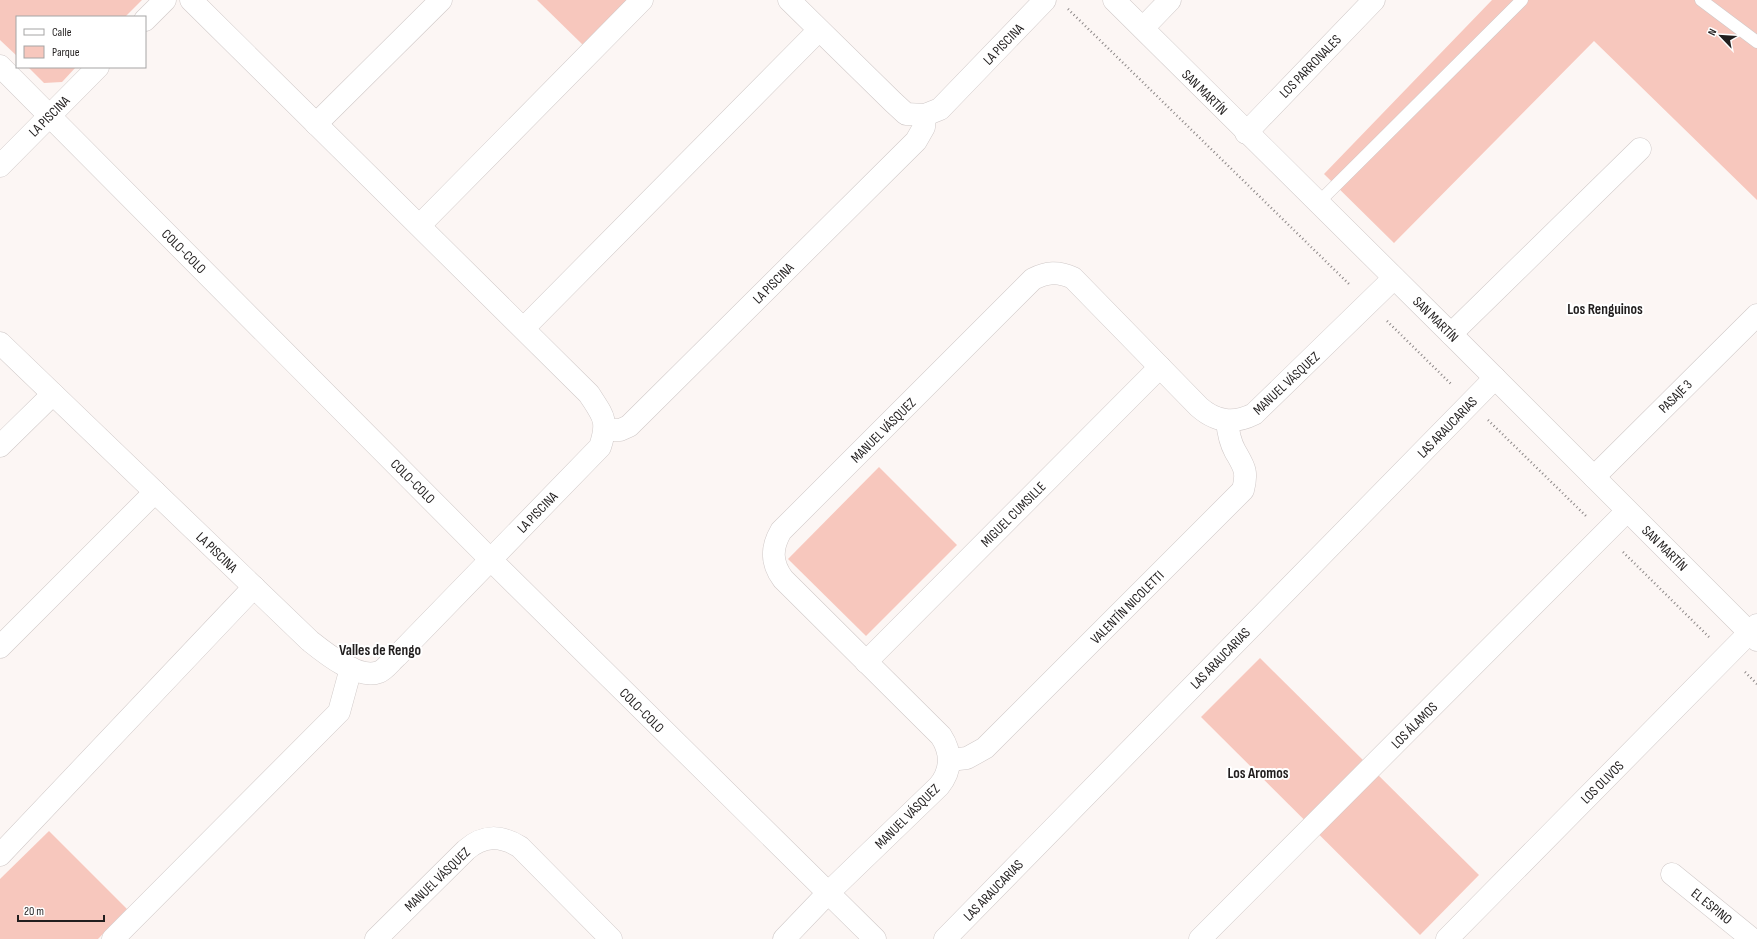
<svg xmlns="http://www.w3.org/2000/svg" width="1757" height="939" viewBox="0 0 1757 939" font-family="'Sofia Sans Condensed',sans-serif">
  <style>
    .green { fill: #f7c7bd }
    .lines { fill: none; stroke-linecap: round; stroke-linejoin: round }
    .service-casing { stroke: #d0c9c8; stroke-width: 13 }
    .minor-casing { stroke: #d0c9c8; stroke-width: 23 }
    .tertiary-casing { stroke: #d0c9c8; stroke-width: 23 }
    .path { stroke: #8c8787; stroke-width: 2.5; stroke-dasharray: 1 3; stroke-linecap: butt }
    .service { stroke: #fff; stroke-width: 12 }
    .minor { stroke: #fff; stroke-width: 22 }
    .tertiary { stroke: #fff; stroke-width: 22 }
    .labels { text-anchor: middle; stroke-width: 4; stroke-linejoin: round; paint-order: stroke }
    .street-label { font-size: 14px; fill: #211e1e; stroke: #fff }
    .neighbourhood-label { font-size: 15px; font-weight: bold; fill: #211e1e; stroke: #fff }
  </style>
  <rect width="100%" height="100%" fill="#fcf6f4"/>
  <g class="green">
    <path d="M0,0H142L125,17H17V56L0,40Z"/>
    <path d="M537,0H628L584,46Z"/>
    <path d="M1492,0H1757V200L1594,41L1394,243L1324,174Z"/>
    <path d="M28,67H76L62,82L44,83Z"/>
    <path d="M879,467L957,545L866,636L788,559Z"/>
    <path d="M1260,658L1479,875L1420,935L1201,717Z"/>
    <path d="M49,831L127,909L98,939H0V879Z"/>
  </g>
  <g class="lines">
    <g class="service-casing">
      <g id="service">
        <path d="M1701,0L1757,42"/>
        <path d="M1318,203L1522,0"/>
      </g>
    </g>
    <g class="minor-casing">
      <g id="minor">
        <path d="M789,0L893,102L906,114L925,115L940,109L1045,0"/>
        <path d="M145,20L165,0"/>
        <path d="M1143,28L1170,0"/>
        <path d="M0,66L491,560L875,939"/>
        <path d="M316,124L441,0"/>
        <path d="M1246,133L1374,0"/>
        <path d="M0,166L98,67"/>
        <path d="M420,225L642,0"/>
        <path d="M524,328L819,30"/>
        <path d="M1451,334L1640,149"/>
        <path d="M0,343L310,641C325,653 358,680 379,672C385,670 392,660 397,656L600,447C609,420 603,416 589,394L191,0"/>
        <path d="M605,430H620L629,426L916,141L924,127L925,115"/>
        <path d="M0,446L53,394"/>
        <path d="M1594,477L1757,315"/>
        <path d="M0,647L155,492"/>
        <path d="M866,662L1160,367"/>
        <path d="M950,760L967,758L985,748L1243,490C1248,471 1244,467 1235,451C1230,442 1228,431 1227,421"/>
        <path d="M0,855L254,587"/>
        <path d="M1672,874L1752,939"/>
        <path d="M113,939L339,712L351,668"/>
        <path d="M376,939L466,850C483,835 501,835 520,847L611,939"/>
        <path d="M784,939L828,893L939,786C952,770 952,753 941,736L783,579C771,563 771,548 781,531L1033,279C1047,272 1058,271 1073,278L1199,407C1216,422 1234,424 1254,414L1394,278"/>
        <path d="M945,939L1495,378"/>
        <path d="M1200,939L1627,511"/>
        <path d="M1447,939L1757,625"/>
      </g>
    </g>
    <g class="tertiary-casing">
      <path id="tertiary" d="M1114,0L1451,334L1757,640"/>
    </g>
    <g class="path">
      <path d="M1068,9L1350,285"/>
      <path d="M1387,321L1452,385"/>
      <path d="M1488,420L1586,516"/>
      <path d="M1623,552L1709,637"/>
      <path d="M1745,672L1757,684"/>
    </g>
    <use href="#service" class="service"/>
    <use href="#minor" class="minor"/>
    <use href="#tertiary" class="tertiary"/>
  </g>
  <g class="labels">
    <g class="street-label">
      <text transform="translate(1003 44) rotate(-46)" y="5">LA PISCINA</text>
      <text transform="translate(1310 66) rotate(-46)" y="5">LOS PARRONALES</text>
      <text transform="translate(1205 92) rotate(45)" y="5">SAN MARTÍN</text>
      <text transform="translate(49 116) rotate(-45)" y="5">LA PISCINA</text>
      <text transform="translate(184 251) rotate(45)" y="5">COLO-COLO</text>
      <text transform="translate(773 283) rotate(-45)" y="5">LA PISCINA</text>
      <text transform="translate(1436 319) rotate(45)" y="5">SAN MARTÍN</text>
      <text transform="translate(1286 383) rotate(-43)" y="5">MANUEL VÁSQUEZ</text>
      <text transform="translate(1675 396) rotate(-45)" y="5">PASAJE 3</text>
      <text transform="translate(1447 427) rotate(-46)" y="5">LAS ARAUCARIAS</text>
      <text transform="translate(883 430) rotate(-45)" y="5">MANUEL VÁSQUEZ</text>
      <text transform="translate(413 481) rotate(45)" y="5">COLO-COLO</text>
      <text transform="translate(537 512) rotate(-46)" y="5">LA PISCINA</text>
      <text transform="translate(1013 514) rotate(-45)" y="5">MIGUEL CUMSILLE</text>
      <text transform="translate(1665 548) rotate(45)" y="5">SAN MARTÍN</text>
      <text transform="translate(217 552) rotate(44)" y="5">LA PISCINA</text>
      <text transform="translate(1127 607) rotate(-45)" y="5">VALENTÍN NICOLETTI</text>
      <text transform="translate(1220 658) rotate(-46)" y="5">LAS ARAUCARIAS</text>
      <text transform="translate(642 710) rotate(45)" y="5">COLO-COLO</text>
      <text transform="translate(1414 725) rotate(-45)" y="5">LOS ÁLAMOS</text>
      <text transform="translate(1602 782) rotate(-45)" y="5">LOS OLIVOS</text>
      <text transform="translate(907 816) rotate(-45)" y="5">MANUEL VÁSQUEZ</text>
      <text transform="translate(437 879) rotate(-44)" y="5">MANUEL VÁSQUEZ</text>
      <text transform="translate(993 890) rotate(-46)" y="5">LAS ARAUCARIAS</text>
      <text transform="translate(1712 906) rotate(39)" y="5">EL ESPINO</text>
    </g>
    <g class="neighbourhood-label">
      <text x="1605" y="314">Los Renguinos</text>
      <text x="380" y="655">Valles de Rengo</text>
      <text x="1258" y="778">Los Aromos</text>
    </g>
  </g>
  <rect x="16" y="16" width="130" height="52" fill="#ffffff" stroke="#a6a5a5"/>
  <rect x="24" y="29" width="20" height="6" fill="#ffffff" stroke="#a6a5a5"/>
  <text x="52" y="36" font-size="12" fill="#211e1e">Calle</text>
  <rect x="24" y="46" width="20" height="12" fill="#f7c7bd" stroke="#a6a5a5"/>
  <text x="52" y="56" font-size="12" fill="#211e1e">Parque</text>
  <g transform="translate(1721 36) rotate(295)" stroke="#ffffff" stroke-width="3" paint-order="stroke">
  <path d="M0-3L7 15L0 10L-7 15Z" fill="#211e1e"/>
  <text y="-6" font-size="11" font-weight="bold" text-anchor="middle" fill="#211e1e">N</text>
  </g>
  <path d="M18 915v6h86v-6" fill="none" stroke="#211e1e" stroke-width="2"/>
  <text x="24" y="915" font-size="12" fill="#211e1e" stroke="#ffffff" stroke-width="3" paint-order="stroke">20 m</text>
</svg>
